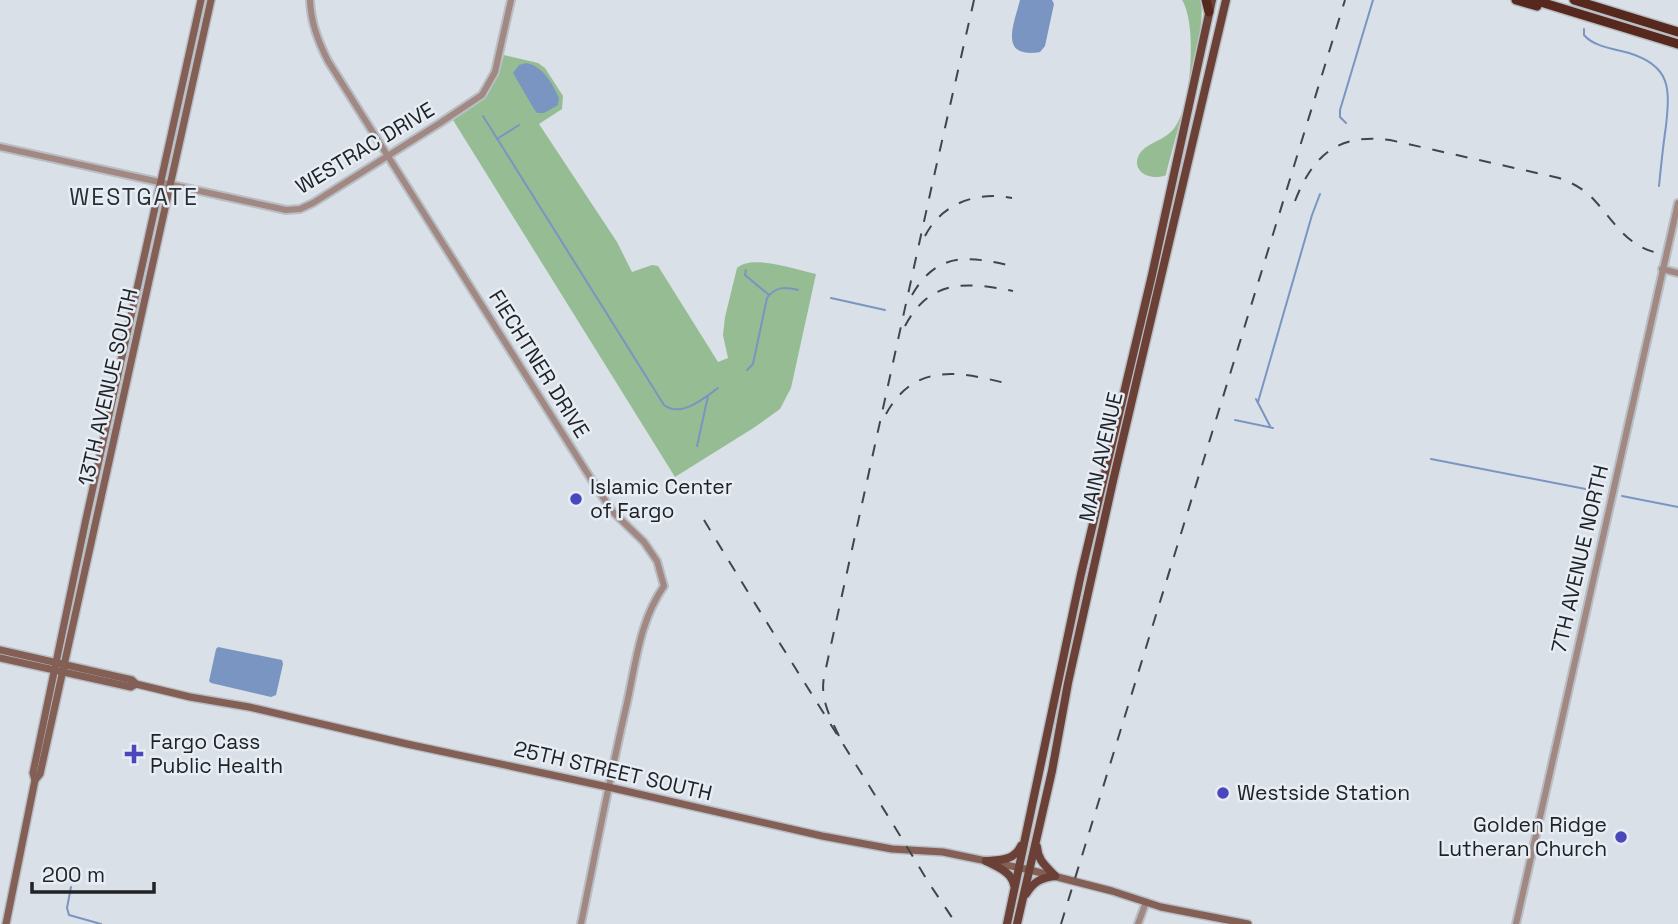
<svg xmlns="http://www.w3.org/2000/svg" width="1678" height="924" viewBox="0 0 1678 924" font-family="'Space Grotesk',sans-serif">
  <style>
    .green { fill: #96bc94 }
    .water { fill: #7a95c1 }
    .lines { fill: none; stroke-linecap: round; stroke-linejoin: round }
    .stream { stroke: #7a95c1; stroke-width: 2 }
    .tertiary-casing { stroke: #b8bec4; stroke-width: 10 }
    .secondary-casing { stroke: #b8bec4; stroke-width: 10 }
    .primary-casing { stroke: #b8bec4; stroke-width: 11 }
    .motorway-casing { stroke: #b8bec4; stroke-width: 12 }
    .tertiary { stroke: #a28882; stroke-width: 6 }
    .secondary { stroke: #835f56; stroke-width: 7 }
    .primary { stroke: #6b4137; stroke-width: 8 }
    .motorway { stroke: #57281d; stroke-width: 9 }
    .rail { stroke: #424549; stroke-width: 2; stroke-dasharray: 12 12; stroke-linecap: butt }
    .poi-dot { fill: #4a46bc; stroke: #e7edf4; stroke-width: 2.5 }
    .labels { text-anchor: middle; stroke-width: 5; stroke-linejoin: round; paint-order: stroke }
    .street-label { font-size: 21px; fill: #202225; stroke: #e7edf4 }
    .poi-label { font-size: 21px; fill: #202225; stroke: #e7edf4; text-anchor: start }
    .neighbourhood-label { font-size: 23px; letter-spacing: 2px; fill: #2a2f34; stroke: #e7edf4 }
  </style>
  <rect width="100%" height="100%" fill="#d9e0e7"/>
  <g class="green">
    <path d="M1182,0H1200C1210,22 1173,145 1166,175C1154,181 1132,174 1138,157C1144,142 1165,142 1175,127C1192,105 1197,23 1182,0Z"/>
    <path d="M504,55L538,63L545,68L563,96L562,109L539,124L617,242L632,272L652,265L658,266L718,362L728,358L723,335L725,317L737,268C753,254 796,270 816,274L791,388L780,409L755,427L675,477L453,120C482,102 495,88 504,55Z"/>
  </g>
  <g class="water">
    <path d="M1020,0H1052L1054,4L1045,46L1040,52C998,59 1014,24 1020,0Z"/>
    <path d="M526,63C543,66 552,83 559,98L558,105L544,113H537L534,109L513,73L519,65Z"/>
    <path d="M218,647L282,660L283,664L276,695L271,697L211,683L209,681L216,649Z"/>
  </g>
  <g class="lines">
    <g class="stream">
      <path d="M1584,29V35C1594,47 1615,49 1629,53C1671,66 1670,88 1666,126C1663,146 1661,166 1659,186"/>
      <path d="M483,116L664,405C681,418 703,399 718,388"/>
      <path d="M1346,123L1340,117V110L1373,0"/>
      <path d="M497,139L519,125"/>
      <path d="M746,270L745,275L769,295"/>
      <path d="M831,298L885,310"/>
      <path d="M747,370L753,364L767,298C776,286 785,287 798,290"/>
      <path d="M1256,399L1270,426"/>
      <path d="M1258,402L1312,215L1320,194"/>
      <path d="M1235,420L1273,428"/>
      <path d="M697,446L708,396"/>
      <path d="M1431,459L1601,492"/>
      <path d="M1622,496L1678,507"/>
      <path d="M71,887L67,908L69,915L101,924"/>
    </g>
    <g class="tertiary-casing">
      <g id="tertiary">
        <path d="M310,0C311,23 318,41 328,61L593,482L612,511L644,542L657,561L664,586C640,620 636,662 627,703C610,776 596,850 581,924"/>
        <path d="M0,147L286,210L300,209L313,203L440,123L482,95L495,72L511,0"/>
        <path d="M1662,269L1678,273"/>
        <path d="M1138,924L1146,902"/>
        <path d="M1516,924L1678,203"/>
      </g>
    </g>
    <g class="secondary-casing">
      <g id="secondary">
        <path d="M0,650L132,680L136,684"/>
        <path d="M0,658L131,687L136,684L190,697L249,707L407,744L608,787L822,836L892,849L943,852L1030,870L1112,891L1161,907L1248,924"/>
        <path d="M35,780L33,773L86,519L201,0"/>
        <path d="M6,924L35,780L40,774L211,0"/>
      </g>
    </g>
    <g class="primary-casing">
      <g id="primary">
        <path d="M1037,847C1038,861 1046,866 1055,876"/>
        <path d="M986,861C1000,860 1014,861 1021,846"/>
        <path d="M986,861C997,867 1012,872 1014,885"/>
        <path d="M1026,894C1034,881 1041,878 1055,876"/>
        <path d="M1007,924L1081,574L1152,275L1212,0"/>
        <path d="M1017,924L1052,771L1068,683L1113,481L1226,0"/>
      </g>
    </g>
    <g class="motorway-casing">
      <g id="motorway">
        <path d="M1206,0L1209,12"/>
        <path d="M1516,0L1537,6"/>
        <path d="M1534,0L1678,44"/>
        <path d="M1574,0L1678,32"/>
      </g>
    </g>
    <use href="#tertiary" class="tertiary"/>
    <use href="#secondary" class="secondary"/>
    <use href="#primary" class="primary"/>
    <use href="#motorway" class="motorway"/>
    <g class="rail">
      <path d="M1295,201C1313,155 1338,133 1390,140L1559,178C1573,183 1586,190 1596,202C1614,222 1626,244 1654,252"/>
      <path d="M925,236C942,203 977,191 1012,198"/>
      <path d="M912,295C937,251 969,256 1012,266"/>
      <path d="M905,326C930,278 968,282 1013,291"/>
      <path d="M886,414C914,363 957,371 1005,383"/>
      <path d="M704,520C775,638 850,753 921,870C932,889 945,906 956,924"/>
      <path d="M839,736C830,717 820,699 824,677L932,185L974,0"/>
      <path d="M1061,924L1345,0"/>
    </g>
  </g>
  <g class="poi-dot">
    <circle cx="576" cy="499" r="7"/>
    <path d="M130.5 743.5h7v7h7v7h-7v7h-7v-7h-7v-7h7z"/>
    <circle cx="1223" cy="793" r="7"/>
    <circle cx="1621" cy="837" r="7"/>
  </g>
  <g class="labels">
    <g class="street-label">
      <text transform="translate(365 148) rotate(-31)" y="7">WESTRAC DRIVE</text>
      <text transform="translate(539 364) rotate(58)" y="7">FIECHTNER DRIVE</text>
      <text transform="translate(108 387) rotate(-77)" y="7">13TH AVENUE SOUTH</text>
      <text transform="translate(1101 457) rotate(-77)" y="7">MAIN AVENUE</text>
      <text transform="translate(1580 559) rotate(-77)" y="7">7TH AVENUE NORTH</text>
      <text transform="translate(613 771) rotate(13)" y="7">25TH STREET SOUTH</text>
    </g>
    <g class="poi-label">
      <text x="590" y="494">Islamic Center<tspan x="590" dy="24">of Fargo</tspan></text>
      <text x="150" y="749">Fargo Cass<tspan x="150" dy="24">Public Health</tspan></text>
      <text x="1237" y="800">Westside Station</text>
      <text x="1607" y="832" text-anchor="end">Golden Ridge<tspan x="1607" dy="24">Lutheran Church</tspan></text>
    </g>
    <g class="neighbourhood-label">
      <text x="134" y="205">WESTGATE</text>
    </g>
  </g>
  <path d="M32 882v10h122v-10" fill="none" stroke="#202225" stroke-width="3.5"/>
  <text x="42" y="882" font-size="21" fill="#202225" stroke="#e7edf4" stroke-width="5" paint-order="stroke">200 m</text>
</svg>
